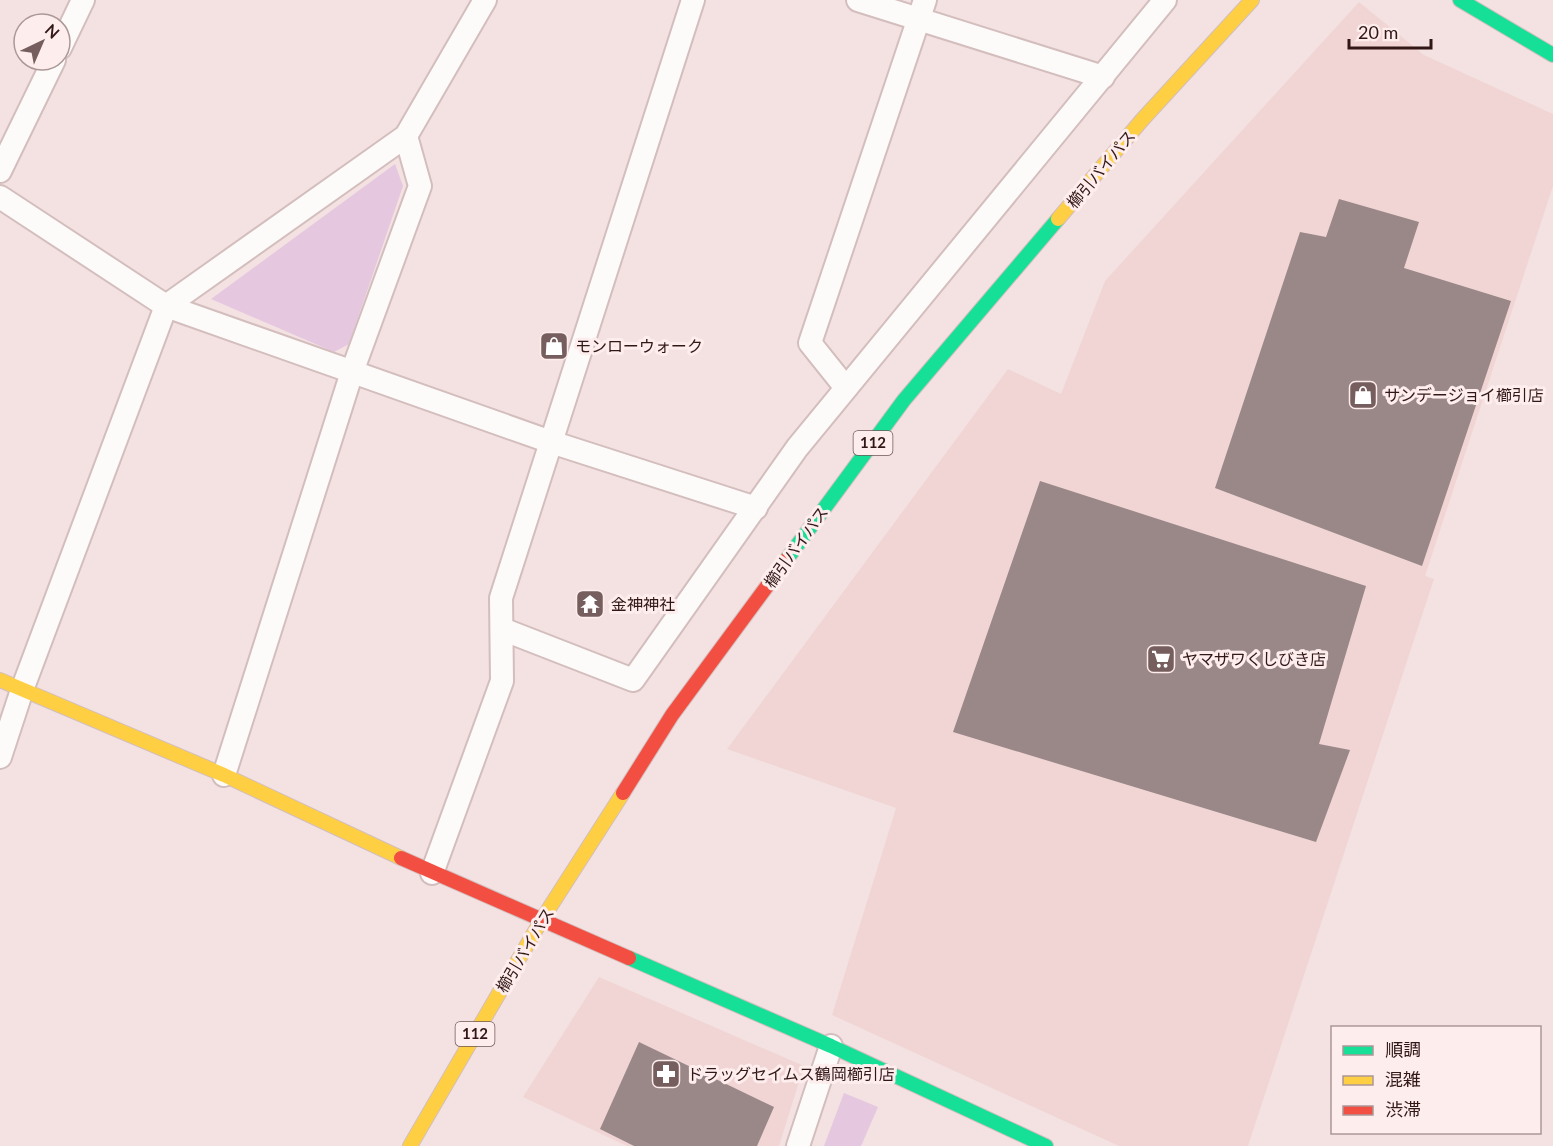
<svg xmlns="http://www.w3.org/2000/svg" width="1553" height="1146" viewBox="0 0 1553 1146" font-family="Lato,'Noto Sans JP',sans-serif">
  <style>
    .built { fill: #f0d5d4 }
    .green { fill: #e6c7e0 }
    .building { fill: #9a8787 }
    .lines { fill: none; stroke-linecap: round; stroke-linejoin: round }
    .street-casing { stroke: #d3bebd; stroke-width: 26 }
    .fast-casing { stroke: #d3bebd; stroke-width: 16 }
    .slow-casing { stroke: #d3bebd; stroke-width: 16 }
    .jam-casing { stroke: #d3bebd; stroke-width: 16 }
    .street { stroke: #fdfbfa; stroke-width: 22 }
    .fast { stroke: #16e098; stroke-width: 14 }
    .slow { stroke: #ffcf43; stroke-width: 14 }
    .jam { stroke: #f24e42; stroke-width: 14 }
    .labels { text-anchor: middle; stroke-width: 6; stroke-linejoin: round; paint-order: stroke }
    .shield { fill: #fdedec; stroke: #6f5757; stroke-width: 1.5 }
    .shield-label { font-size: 15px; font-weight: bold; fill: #321717 }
    .street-label { font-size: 16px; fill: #321717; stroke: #fdedec }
    .poi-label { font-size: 16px; fill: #321717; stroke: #fdedec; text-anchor: start }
  </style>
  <rect width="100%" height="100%" fill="#f3e2e1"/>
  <g class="built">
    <path d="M1359,2L1424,55L1553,114V186L1425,576L1434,579L1248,1146H1119L832,1015L896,808L727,749L1008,369L1061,394L1105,281Z"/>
    <path d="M599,977L804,1066L779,1146H627L523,1097Z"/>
  </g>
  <g class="green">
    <path d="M395,164L403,186L349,344L334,352L211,299Z"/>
    <path d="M844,1093L878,1107L861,1146H824Z"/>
  </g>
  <g class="building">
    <path d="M1339,199L1419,222L1404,268L1511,301L1422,566L1215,488L1300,232L1326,237Z"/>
    <path d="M1040,481L1366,586L1319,744L1350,750L1316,842L953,732Z"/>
    <path d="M639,1042L774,1107L757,1146H634L600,1129Z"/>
  </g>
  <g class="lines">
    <g class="street-casing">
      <g id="street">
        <path d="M858,0L1103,77"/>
        <path d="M60,48L83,0"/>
        <path d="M0,171L54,60"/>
        <path d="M0,197L166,306L551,442L756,508"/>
        <path d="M846,388L810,343L925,0"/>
        <path d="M502,629L633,680L797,448L1165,0"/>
        <path d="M0,757L22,690L166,306L406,136L485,0"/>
        <path d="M224,775L352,372L420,186L406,136"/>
        <path d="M432,873L502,681L501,598L693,0"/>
        <path d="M798,1146L831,1046"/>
      </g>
    </g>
    <g class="fast-casing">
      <g id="fast">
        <path d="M1460,0L1553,55"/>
        <path d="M787,559L904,400L1058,219"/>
        <path d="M629,958L831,1046L1046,1146"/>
      </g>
    </g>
    <g class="slow-casing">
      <g id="slow">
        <path d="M1058,219L1142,120L1252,0"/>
        <path d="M0,680L224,775L401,858"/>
        <path d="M410,1146L541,921L623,793"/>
      </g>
    </g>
    <g class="jam-casing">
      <g id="jam">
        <path d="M623,793L672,715L787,559"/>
        <path d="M401,858L629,958"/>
      </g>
    </g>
    <use href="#street" class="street"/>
    <use href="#fast" class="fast"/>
    <use href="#slow" class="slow"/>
    <use href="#jam" class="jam"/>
  </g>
  <defs>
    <g id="shop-square" transform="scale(1.5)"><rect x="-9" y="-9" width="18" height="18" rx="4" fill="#765e5e" stroke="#fdedec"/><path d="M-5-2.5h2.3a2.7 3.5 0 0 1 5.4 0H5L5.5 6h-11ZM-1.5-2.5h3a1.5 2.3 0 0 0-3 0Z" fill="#fff"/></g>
    <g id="temple-square" transform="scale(1.5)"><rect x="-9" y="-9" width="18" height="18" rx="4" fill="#765e5e" stroke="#fdedec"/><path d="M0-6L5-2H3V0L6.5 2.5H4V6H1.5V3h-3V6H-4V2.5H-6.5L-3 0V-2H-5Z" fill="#fff"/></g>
    <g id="supermarket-square" transform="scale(1.5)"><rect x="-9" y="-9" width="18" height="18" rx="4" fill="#765e5e" stroke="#fdedec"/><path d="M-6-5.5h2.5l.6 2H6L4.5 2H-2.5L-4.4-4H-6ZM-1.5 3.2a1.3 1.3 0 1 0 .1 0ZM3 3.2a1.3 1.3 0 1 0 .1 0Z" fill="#fff"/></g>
    <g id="pharmacy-square" transform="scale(1.5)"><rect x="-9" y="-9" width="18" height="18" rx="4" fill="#765e5e" stroke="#fdedec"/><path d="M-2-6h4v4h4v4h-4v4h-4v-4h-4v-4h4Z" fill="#fff"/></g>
  </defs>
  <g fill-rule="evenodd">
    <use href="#shop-square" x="554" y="346"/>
    <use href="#shop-square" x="1363" y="395"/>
    <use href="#temple-square" x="590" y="604"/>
    <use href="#supermarket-square" x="1161" y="659"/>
    <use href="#pharmacy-square" x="666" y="1074"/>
  </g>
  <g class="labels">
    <g class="shield">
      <rect x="853.5" y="431" width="39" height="24" rx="4.5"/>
      <rect x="455.5" y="1022" width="39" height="24" rx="4.5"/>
    </g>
    <g class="shield-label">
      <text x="873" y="448">112</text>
      <text x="475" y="1039">112</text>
    </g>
    <g class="street-label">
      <text transform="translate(1101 169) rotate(-50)" y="6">櫛引バイパス</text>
      <text transform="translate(796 547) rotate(-54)" y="6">櫛引バイパス</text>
      <text transform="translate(525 950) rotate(-59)" y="6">櫛引バイパス</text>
    </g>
    <g class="poi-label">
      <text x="575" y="352">モンローウォーク</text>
      <text x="1384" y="401">サンデージョイ櫛引店</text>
      <text x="611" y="610">金神神社</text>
      <text x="1182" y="665">ヤマザワくしびき店</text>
      <text x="687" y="1080">ドラッグセイムス鶴岡櫛引店</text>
    </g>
  </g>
  <rect x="1331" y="1026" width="210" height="108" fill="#fdedec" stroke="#ac9797" stroke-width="1.5"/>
  <rect x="1343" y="1046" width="30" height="9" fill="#16e098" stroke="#ac9797" stroke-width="1.5"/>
  <text x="1385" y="1056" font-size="18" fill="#321717">順調</text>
  <rect x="1343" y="1076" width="30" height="9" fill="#ffcf43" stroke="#ac9797" stroke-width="1.5"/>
  <text x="1385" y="1086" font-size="18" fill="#321717">混雑</text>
  <rect x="1343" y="1106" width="30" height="9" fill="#f24e42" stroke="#ac9797" stroke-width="1.5"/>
  <text x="1385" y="1116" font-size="18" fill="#321717">渋滞</text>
  <g transform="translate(42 42) rotate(44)"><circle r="28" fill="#fdedec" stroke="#ac9797" stroke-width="1.5"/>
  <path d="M0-4.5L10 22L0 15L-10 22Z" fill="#765e5e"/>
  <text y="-9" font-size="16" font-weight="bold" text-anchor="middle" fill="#321717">N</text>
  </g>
  <path d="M1349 39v9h82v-9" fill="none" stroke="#321717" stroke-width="3"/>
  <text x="1358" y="39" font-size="18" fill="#321717" stroke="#fdedec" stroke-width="4.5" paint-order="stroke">20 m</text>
</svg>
